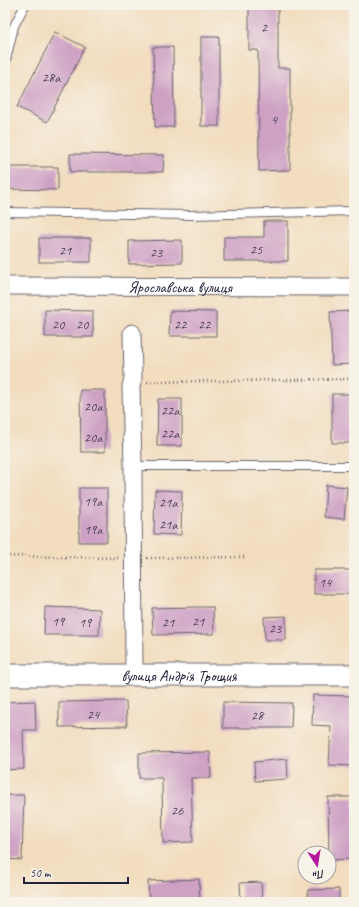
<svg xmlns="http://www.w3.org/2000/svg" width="359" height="907" viewBox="0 0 359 907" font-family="Caveat,sans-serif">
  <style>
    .building { fill: #cda0c4 }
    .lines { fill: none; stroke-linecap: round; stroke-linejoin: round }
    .service-casing { stroke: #6b6369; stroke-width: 10 }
    .minor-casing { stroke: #6b6369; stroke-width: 19 }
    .tertiary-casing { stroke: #6b6369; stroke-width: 23 }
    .path { stroke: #6b6369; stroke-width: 2.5; stroke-dasharray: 1 3; stroke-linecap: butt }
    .service { stroke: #fff; stroke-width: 8 }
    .minor { stroke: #fff; stroke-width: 17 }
    .tertiary { stroke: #fff; stroke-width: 21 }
    .labels { text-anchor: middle; stroke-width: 4; stroke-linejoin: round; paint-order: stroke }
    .number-label { font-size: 14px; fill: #4d425d }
    .street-label { font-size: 16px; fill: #22223b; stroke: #f7f3e8 }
  </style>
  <rect width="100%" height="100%" fill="#f7f3e8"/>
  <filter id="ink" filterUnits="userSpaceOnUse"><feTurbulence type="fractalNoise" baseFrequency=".025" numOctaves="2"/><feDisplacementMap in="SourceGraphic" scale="8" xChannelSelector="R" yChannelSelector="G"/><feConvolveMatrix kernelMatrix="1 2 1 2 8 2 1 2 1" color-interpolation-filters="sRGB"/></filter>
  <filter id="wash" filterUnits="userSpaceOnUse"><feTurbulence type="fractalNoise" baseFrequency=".012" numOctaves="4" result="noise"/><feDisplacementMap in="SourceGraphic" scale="16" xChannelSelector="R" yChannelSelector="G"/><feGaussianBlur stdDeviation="0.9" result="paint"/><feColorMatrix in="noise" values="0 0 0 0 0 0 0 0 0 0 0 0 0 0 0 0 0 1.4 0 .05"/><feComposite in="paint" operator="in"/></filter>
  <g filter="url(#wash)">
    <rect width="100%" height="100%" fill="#f2ddbf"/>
    <g id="blocks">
      <g class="building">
        <path d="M249,5H278V68H290V170L259,171L258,50H249Z"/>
        <path d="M55,32L85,47L47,122L17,107Z"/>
        <rect x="201" y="37" width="18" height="89"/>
        <path d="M153,47H173L174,127H155Z"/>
        <path d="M70,154L164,155L163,172H70Z"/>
        <path d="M5,167H58V190L5,189Z"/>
        <path d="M264,221H288V261H224V237H264Z"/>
        <rect x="39" y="238" width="52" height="24"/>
        <path d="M182,240V263L129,264V241Z"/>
        <path d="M45,310L93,311V337H45Z"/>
        <path d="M170,311L216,312V336H169Z"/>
        <path d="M354,311V364L332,365L330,312Z"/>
        <path d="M80,390H105V452H81Z"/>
        <rect x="332" y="394" width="22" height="49"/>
        <path d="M158,399H182V446H157Z"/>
        <path d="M326,485L347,487L344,519L324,517Z"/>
        <rect x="79" y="488" width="28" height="54"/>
        <path d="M155,490L182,491L181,535L154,534Z"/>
        <rect x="314" y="570" width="40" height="24"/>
        <path d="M45,607L100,609L99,635H44Z"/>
        <path d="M193,607H213L214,634L153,635L152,608Z"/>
        <path d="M286,616V640H265L264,617Z"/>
        <path d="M313,695L354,696V766L329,765L331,726L312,725Z"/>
        <path d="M35,701L36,730H23L24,769L5,770V702Z"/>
        <path d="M126,701L127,726L59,727V702Z"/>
        <path d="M223,702L292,703L291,728H223Z"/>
        <path d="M210,752L211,778H191L193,842L163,843L162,778H139V753Z"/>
        <path d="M287,759L288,779L255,781L254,762Z"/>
        <path d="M5,795H24L22,860L5,859Z"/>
        <path d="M328,797H354V859L329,860Z"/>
        <path d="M199,879L200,902H149L148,881Z"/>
        <path d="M261,882L262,902H241L240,883Z"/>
        <path d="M339,889V902H308V890Z"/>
      </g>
    </g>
  </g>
  <g filter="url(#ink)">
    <use href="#blocks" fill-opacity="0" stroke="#6b6369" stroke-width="1"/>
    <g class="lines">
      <g class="service-casing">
        <g id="service">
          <path d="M5,64L14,26L25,5"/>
          <path d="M5,212L190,215L354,211"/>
          <path d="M133,466H354"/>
        </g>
      </g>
      <g class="minor-casing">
        <g id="minor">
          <path id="s1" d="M5,286L354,287"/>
          <path d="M132,333L133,379L131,386L133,466L134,675"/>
        </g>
      </g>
      <g class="tertiary-casing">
        <g id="tertiary">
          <path id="s2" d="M5,675H354"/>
        </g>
      </g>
      <g class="path">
        <path d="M147,382L354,379"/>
        <path d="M5,556L118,558"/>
        <path d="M147,558L247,557"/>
      </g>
      <use href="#service" class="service"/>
      <use href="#minor" class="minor"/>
      <use href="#tertiary" class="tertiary"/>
    </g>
  </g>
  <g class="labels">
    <g class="number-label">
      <text x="264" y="32">2</text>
      <text x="51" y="82">28а</text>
      <text x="274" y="124">4</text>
      <text x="256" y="254">25</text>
      <text x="65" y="255">21</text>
      <text x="156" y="257">23</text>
      <text x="58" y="329">20</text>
      <text x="82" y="329">20</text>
      <text x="180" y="329">22</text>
      <text x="204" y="329">22</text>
      <text x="93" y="411">20а</text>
      <text x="170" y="415">22а</text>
      <text x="170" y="438">22а</text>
      <text x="93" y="442">20а</text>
      <text x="93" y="506">19а</text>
      <text x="168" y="507">21а</text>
      <text x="168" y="529">21а</text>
      <text x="93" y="534">19а</text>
      <text x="325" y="587">14</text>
      <text x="58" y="626">19</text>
      <text x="198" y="626">21</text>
      <text x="85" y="627">19</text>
      <text x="168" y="627">21</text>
      <text x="275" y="633">23</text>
      <text x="93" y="719">24</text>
      <text x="257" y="720">28</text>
      <text x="177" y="815">26</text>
    </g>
    <g class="street-label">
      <text dy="6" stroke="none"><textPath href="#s1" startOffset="175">Ярославська вулиця</textPath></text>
      <text dy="6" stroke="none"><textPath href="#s2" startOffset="174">вулиця Андрія Трощия</textPath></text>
    </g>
  </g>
  <rect width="359" height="907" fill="none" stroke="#f7f3e8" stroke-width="20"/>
  <g transform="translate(317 865) rotate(168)"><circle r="19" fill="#f7f3e8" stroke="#a29fa3"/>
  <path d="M0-3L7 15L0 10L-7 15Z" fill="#b5179e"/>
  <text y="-6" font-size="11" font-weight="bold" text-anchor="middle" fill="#22223b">Пн</text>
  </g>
  <path d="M24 877v6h104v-6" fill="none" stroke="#22223b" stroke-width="2"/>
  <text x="30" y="877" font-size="12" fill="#22223b" stroke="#f7f3e8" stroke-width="3" paint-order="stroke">50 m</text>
</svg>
